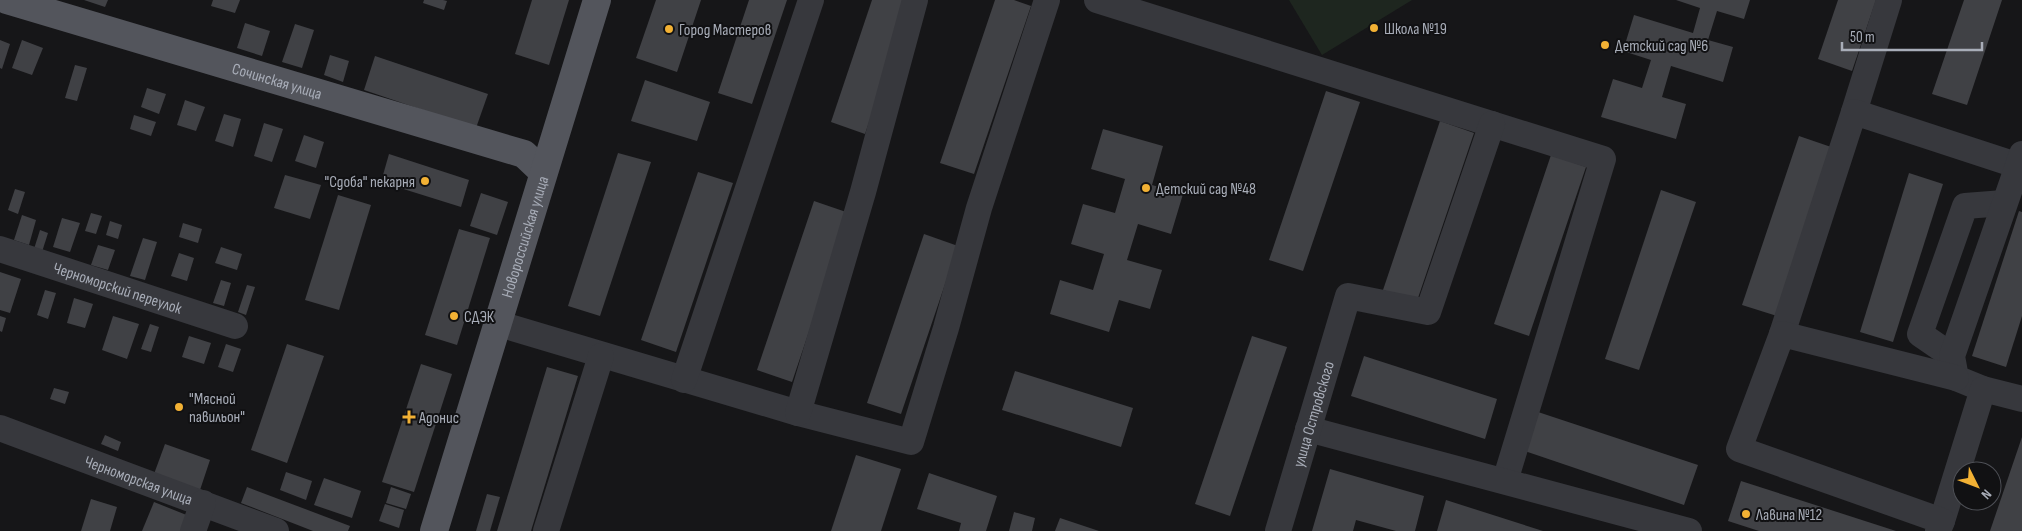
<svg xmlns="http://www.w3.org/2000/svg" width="2022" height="531" viewBox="0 0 2022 531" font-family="'Sofia Sans Condensed',sans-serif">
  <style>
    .green { fill: #1e261f }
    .building { fill: #404145 }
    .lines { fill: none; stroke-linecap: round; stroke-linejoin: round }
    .minor { stroke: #37383d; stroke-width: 26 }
    .major { stroke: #53555c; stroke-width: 28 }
    .poi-dot { fill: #f2b134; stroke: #111113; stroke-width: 2 }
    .labels { text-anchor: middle; stroke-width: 4; stroke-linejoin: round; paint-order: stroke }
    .poi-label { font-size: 16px; fill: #a8adb8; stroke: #111113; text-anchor: start }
    .street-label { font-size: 16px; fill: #a8adb8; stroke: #111113 }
  </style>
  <rect width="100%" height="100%" fill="#161618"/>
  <path class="green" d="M1289,0H1412L1322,55Z"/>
  <g class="building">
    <path d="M84,0H108L105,7Z"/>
    <path d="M213,0H240L235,13L211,6Z"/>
    <path d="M424,0H443L447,1L444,10L423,3Z"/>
    <path d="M532,0H569L549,65L515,54Z"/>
    <path d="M656,0H701L677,72L636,58Z"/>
    <path d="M749,0H787L752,104L718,93Z"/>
    <path d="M872,0H911L865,134L831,122Z"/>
    <path d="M995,0H1014L1031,6L974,174L940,163Z"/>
    <path d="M1676,0H1750L1744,19L1717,11L1708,40L1733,47L1723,82L1671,66L1662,97L1686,104L1676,139L1601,117L1613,79L1642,88L1651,60L1623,51L1634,15L1693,33L1700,8Z"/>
    <path d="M1838,0H1876L1852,71L1818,59Z"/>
    <path d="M1964,0H2002L1967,105L1932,94Z"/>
    <path d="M245,23L270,31L262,56L237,48Z"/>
    <path d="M295,24L314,30L302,68L282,62Z"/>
    <path d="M0,40L10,44L2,69L0,68Z"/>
    <path d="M22,40L43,48L32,75L12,68Z"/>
    <path d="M330,55L349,61L343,82L324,75Z"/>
    <path d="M375,56L488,94L476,128L364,90Z"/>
    <path d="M75,65L87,68L77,101L65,98Z"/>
    <path d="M645,80L710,102L697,141L631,121Z"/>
    <path d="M147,88L166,94L159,114L141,107Z"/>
    <path d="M1326,91L1360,102L1303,271L1269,260Z"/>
    <path d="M185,100L205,107L196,131L177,125Z"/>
    <path d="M224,114L241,119L233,147L215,141Z"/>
    <path d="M134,115L156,122L151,136L130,129Z"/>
    <path d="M1440,121L1474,133L1417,301L1383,290Z"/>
    <path d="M264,123L283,129L272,162L254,156Z"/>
    <path d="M1103,129L1163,146L1152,185L1183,194L1171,234L1138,224L1127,260L1162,270L1150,309L1119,300L1109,332L1050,314L1060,280L1093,290L1104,254L1071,244L1083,204L1115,213L1125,179L1091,169Z"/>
    <path d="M304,135L324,142L316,168L295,161Z"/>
    <path d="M1799,136L1834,148L1777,316L1742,305Z"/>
    <path d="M618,153L651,162L600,316L568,306Z"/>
    <path d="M389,154L469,180L461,207L381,182Z"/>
    <path d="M1551,155L1586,167L1529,336L1494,324Z"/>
    <path d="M698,172L733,183L676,352L641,340Z"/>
    <path d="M1909,173L1943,184L1893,342L1860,332Z"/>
    <path d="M285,175L321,185L310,219L274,208Z"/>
    <path d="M15,189L25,192L18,214L8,210Z"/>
    <path d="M1661,190L1696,202L1639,370L1605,359Z"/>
    <path d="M481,193L508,202L497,235L470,226Z"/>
    <path d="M338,195L371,205L339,310L305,300Z"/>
    <path d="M814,201L849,213L792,382L757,370Z"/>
    <path d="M2019,211L2022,212V316L2006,367L1972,356Z"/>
    <path d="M91,213L102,216L96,234L85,231Z"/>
    <path d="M22,215L36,220L29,245L14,240Z"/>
    <path d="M62,218L80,223L70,252L53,247Z"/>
    <path d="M110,221L122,225L118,239L106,235Z"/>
    <path d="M183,223L202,229L198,243L179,237Z"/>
    <path d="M459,229L490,238L457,345L425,335Z"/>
    <path d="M40,230L48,233L42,252L34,249Z"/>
    <path d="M924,234L958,246L901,414L867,403Z"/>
    <path d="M143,238L157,242L145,280L130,276Z"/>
    <path d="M98,245L115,250L108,270L91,265Z"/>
    <path d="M221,247L242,254L237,270L215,263Z"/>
    <path d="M179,253L194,258L187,281L171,276Z"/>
    <path d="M0,272L21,279L10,313L0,310Z"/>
    <path d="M221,280L231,283L224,306L213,303Z"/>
    <path d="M247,285L255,287L246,315L238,312Z"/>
    <path d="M45,290L56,293L48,319L37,315Z"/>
    <path d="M74,298L93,304L85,328L67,323Z"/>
    <path d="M0,316L6,318L2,332L0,331Z"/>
    <path d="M113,316L139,324L127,359L102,350Z"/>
    <path d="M150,324L159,327L151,352L141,349Z"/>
    <path d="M189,336L211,343L204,364L182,357Z"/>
    <path d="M1252,336L1287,347L1230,516L1195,504Z"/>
    <path d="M226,344L241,349L233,372L218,367Z"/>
    <path d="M287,344L324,356L287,463L251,450Z"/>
    <path d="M1364,356L1497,399L1485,439L1351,396Z"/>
    <path d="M421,364L452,374L414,492L382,482Z"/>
    <path d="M547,367L578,376L531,531H497Z"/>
    <path d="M1015,371L1133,408L1121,447L1002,410Z"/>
    <path d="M54,388L69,392L65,404L50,399Z"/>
    <path d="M1535,411L1698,465L1684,505L1522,450Z"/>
    <path d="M105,435L121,442L118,451L101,444Z"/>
    <path d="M2022,437V531H1990Z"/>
    <path d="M165,444L210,460L200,490L154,474Z"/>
    <path d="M856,455L901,469L881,531H831Z"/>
    <path d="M1330,469L1424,496L1415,531H1396L1356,520L1353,531H1312Z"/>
    <path d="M286,472L312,481L306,500L280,490Z"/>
    <path d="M929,473L997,496L986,531H959L961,523L917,509Z"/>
    <path d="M324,478L361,491L352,518L314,505Z"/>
    <path d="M1741,481L1896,531H1759L1728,521Z"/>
    <path d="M247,487L350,526L348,531H313L241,503Z"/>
    <path d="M391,487L411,494L406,509L386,503Z"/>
    <path d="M487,494L500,497L490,531H476Z"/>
    <path d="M91,499L117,507L110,531H81Z"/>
    <path d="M1446,500L1543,531H1437Z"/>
    <path d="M154,502L189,516L183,531H142Z"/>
    <path d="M385,504L404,510L399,528L379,521Z"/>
    <path d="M1014,512L1035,518L1032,531H1009Z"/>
    <path d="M1060,518L1099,531H1055Z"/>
  </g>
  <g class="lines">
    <g class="minor">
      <path d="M1097,0L1603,159L1505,481"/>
      <path d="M1854,112L1889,0"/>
      <path id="s1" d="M0,249L235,326"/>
      <path d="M496,323L798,413L911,442L946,328L979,208L1047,0"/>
      <path d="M1782,334L1854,112L2022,167"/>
      <path d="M1952,356L1920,334L1965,206L2004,203"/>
      <path d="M684,380L811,0"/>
      <path d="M1983,389L1956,378L1952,356L2022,154"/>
      <path d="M798,413L863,192L915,0"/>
      <path id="s2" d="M0,428L276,531"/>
      <path d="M1308,429L1689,531"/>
      <path d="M1942,521L1983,389L2022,399"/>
      <path d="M193,531L203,503"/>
      <path d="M546,531L601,356"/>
      <path id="s3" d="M1278,531L1348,296L1428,312L1492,124"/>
      <path d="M1938,531L1942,521L1739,449L1782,334L1956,378"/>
    </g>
    <g class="major">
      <path id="s4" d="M7,0L524,154L543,172"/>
      <path id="s5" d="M434,531L597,0"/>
    </g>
  </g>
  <g class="poi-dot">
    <circle cx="1374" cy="28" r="5"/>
    <circle cx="669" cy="29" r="5"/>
    <circle cx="1605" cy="45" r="5"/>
    <circle cx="425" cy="181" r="5"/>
    <circle cx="1146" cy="188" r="5"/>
    <circle cx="454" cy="316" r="5"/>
    <circle cx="179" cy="407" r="5"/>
    <path d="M406.5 409.5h5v5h5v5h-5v5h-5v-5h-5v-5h5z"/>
    <circle cx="1746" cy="514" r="5"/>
  </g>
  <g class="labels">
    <g class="poi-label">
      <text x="1384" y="34">Школа №19</text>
      <text x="679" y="35">Город Мастеров</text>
      <text x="1615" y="51">Детский сад №6</text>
      <text x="415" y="187" text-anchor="end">"Сдоба" пекарня</text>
      <text x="1156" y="194">Детский сад №48</text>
      <text x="464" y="322">СДЭК</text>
      <text x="189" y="404">"Мясной<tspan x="189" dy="18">павильон"</tspan></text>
      <text x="419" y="423">Адонис</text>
      <text x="1756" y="520">Лавина №12</text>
    </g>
    <g class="street-label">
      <text dy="6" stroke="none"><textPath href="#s4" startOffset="282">Сочинская улица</textPath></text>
      <text dy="6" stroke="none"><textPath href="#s5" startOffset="308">Новороссийская улица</textPath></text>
      <text dy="6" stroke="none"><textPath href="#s1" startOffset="124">Черноморский переулок</textPath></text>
      <text dy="6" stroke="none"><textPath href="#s3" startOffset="122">улица Островского</textPath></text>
      <text dy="6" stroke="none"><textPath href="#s2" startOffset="148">Черноморская улица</textPath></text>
    </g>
  </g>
  <g transform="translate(1977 486) rotate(132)"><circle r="24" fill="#111113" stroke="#4d4f55"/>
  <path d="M0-4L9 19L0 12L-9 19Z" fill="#f2b134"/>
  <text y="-8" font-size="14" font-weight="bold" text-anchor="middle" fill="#a8adb8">N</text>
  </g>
  <path d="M1842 42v8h140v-8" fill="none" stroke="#a8adb8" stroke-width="2.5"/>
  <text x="1850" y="42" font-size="15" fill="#a8adb8" stroke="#111113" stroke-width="4" paint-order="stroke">50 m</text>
</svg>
